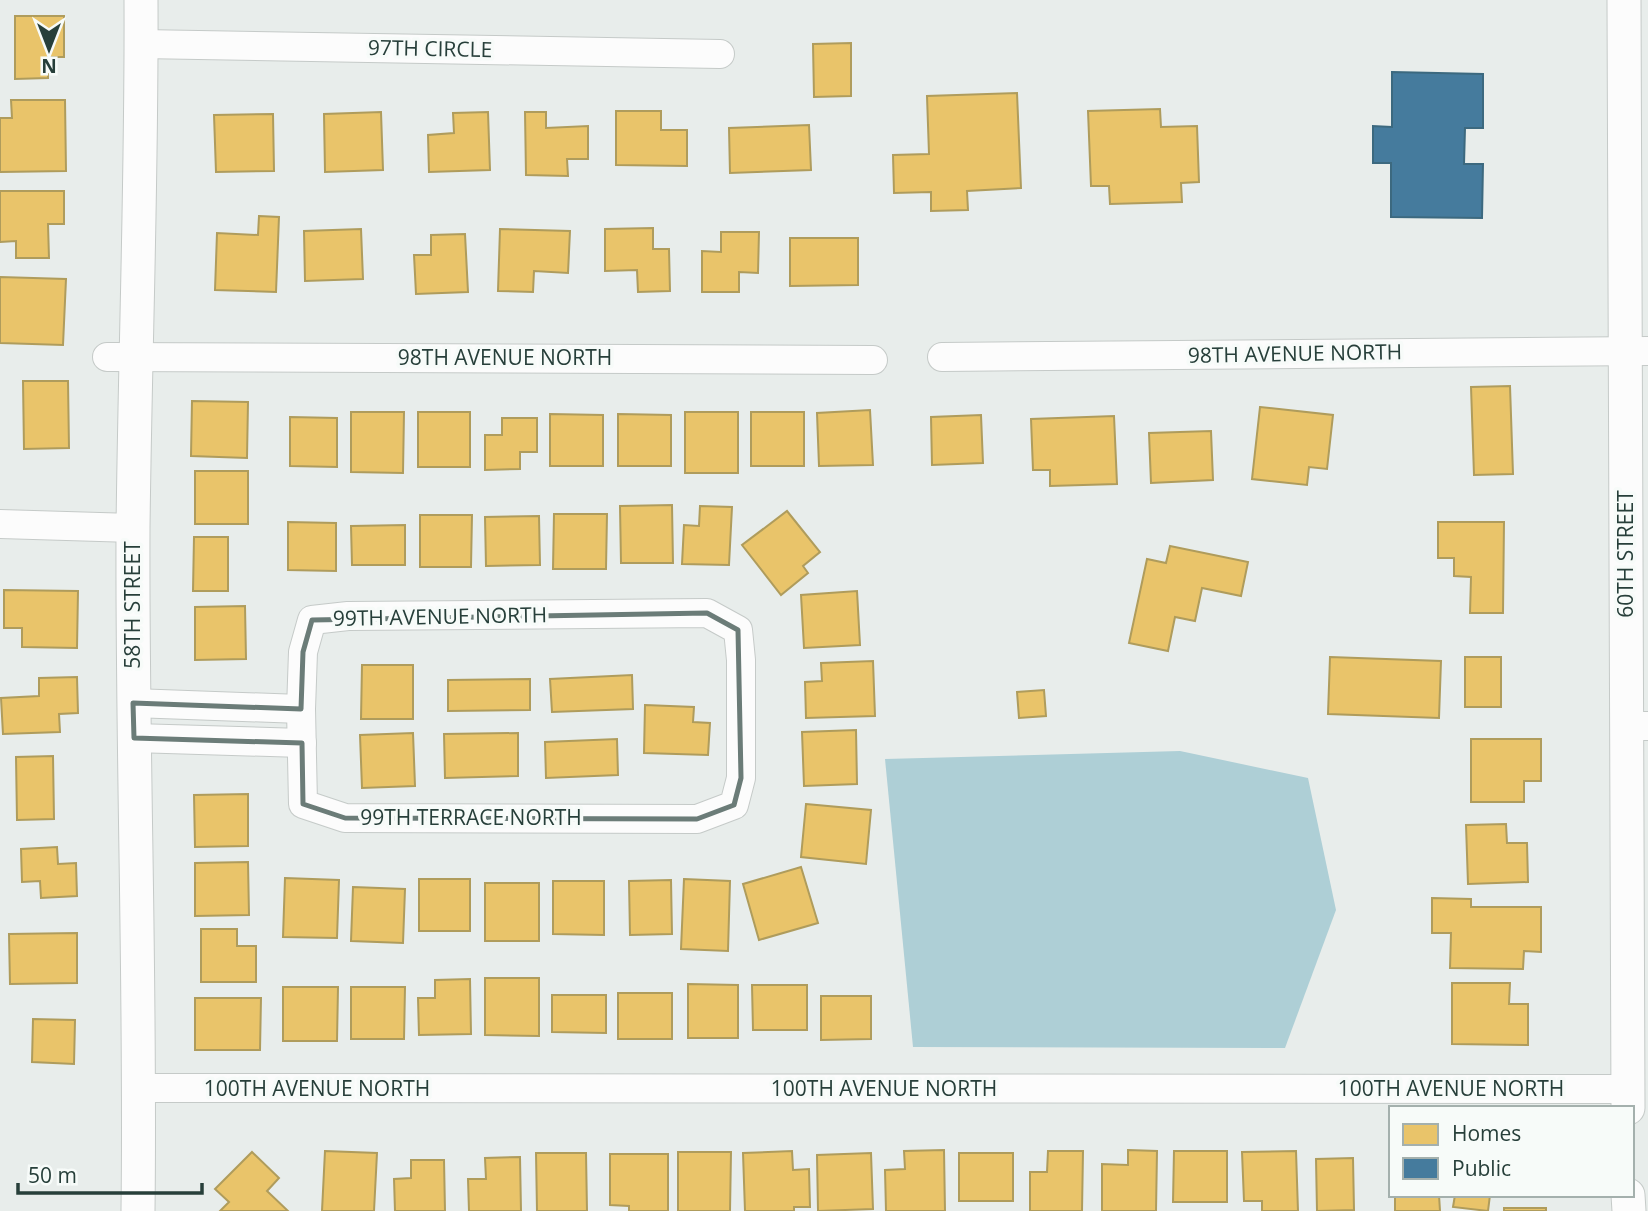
<svg xmlns="http://www.w3.org/2000/svg" width="1648" height="1211" viewBox="0 0 1648 1211" font-family="'Open Sans',sans-serif">
  <style>
    .water { fill: #aecfd6 }
    .homes { fill: #e9c46a; stroke: #af9c5c; stroke-width: 2 }
    .public { fill: #457b9d; stroke: #3c697f; stroke-width: 2 }
    .lines { fill: none; stroke-linecap: round; stroke-linejoin: round }
    .minor-casing { stroke: #c5cac8; stroke-width: 30 }
    .tertiary-casing { stroke: #c5cac8; stroke-width: 35 }
    .minor { stroke: #fcfcfc; stroke-width: 28 }
    .tertiary { stroke: #fcfcfc; stroke-width: 33 }
    .marked { fill: none; stroke: #6b7c78; stroke-width: 5; stroke-linejoin: round }
    .labels { text-anchor: middle; stroke-width: 7; stroke-linejoin: round; paint-order: stroke }
    .street-label { font-size: 21px; fill: #273f3a; stroke: #f7fbf9 }
  </style>
  <rect width="100%" height="100%" fill="#e8edeb"/>
  <path class="water" d="M1180,751L1308,778L1336,910L1285,1048L913,1047L885,759Z"/>
  <g class="homes">
    <path d="M15,16H64V57H48V78L15,79Z"/>
    <path d="M851,43V96L814,97L813,44Z"/>
    <path d="M1017,93L1021,188L967,191L968,210L931,211V192L894,193L893,155L929,154L927,96Z"/>
    <path d="M11,100H65L66,171L0,172V118H12Z"/>
    <path d="M1160,109L1161,127L1197,126L1199,182L1181,183L1182,202L1110,204L1109,186H1091L1088,111Z"/>
    <path d="M616,111H661V130H687V166L616,165Z"/>
    <path d="M381,112L383,170L325,172L324,114Z"/>
    <path d="M488,112L490,170L429,172L428,135L454,133L453,113Z"/>
    <path d="M525,112H546V128L588,126V159H567L568,176L526,175Z"/>
    <path d="M273,114L274,171L216,172L214,115Z"/>
    <path d="M809,125L811,170L730,173L729,128Z"/>
    <path d="M0,191H64V224H48L49,258H16V241L0,242Z"/>
    <path d="M259,216L279,217L276,292L215,290L217,233L258,235Z"/>
    <path d="M653,228V249H669L670,291L638,292L637,270L605,271V229Z"/>
    <path d="M361,229L363,279L305,281L304,231Z"/>
    <path d="M500,229L570,231L568,273L534,271L533,292L498,291Z"/>
    <path d="M721,232H759L758,273L739,272V292H702V251L721,252Z"/>
    <path d="M465,234L468,292L416,294L414,255H431V235Z"/>
    <path d="M790,238H858V285L790,286Z"/>
    <path d="M0,277L66,279L63,345L0,343Z"/>
    <path d="M23,381H68L69,448L24,449Z"/>
    <path d="M1510,386L1513,474L1474,475L1471,387Z"/>
    <path d="M192,401L248,402L247,458L191,456Z"/>
    <path d="M1260,407L1333,415L1327,469L1309,467L1307,485L1252,479Z"/>
    <path d="M870,410L873,465L819,466L817,413Z"/>
    <path d="M351,412H404L403,473L351,472Z"/>
    <rect x="418" y="412" width="52" height="55"/>
    <rect x="685" y="412" width="53" height="61"/>
    <rect x="751" y="412" width="53" height="54"/>
    <path d="M550,414L603,415V466H550Z"/>
    <path d="M618,414L671,415V466H618Z"/>
    <path d="M981,415L983,463L932,465L931,417Z"/>
    <path d="M1114,416L1117,484L1050,486V470H1033L1031,419Z"/>
    <path d="M290,417L337,418V467L290,466Z"/>
    <path d="M502,418H537V452H520V469L485,470V435H502Z"/>
    <path d="M1211,431L1213,480L1151,483L1149,433Z"/>
    <rect x="195" y="471" width="53" height="53"/>
    <path d="M672,505L673,563H621L620,506Z"/>
    <path d="M700,506L732,507L729,565L682,564L684,525L699,526Z"/>
    <path d="M787,511L820,552L803,566L808,573L781,595L742,545Z"/>
    <path d="M554,514H607L606,569H553Z"/>
    <path d="M420,515H472L471,567H420Z"/>
    <path d="M539,516L540,565L486,566L485,517Z"/>
    <path d="M288,522L336,523V571L288,570Z"/>
    <path d="M1438,522H1504L1503,613H1470L1471,577L1454,576V558H1438Z"/>
    <path d="M405,525V565H352L351,526Z"/>
    <path d="M194,537H228V591H193Z"/>
    <path d="M1170,546L1248,562L1241,596L1202,588L1195,621L1175,617L1168,651L1129,643L1147,559L1166,563Z"/>
    <path d="M4,590L78,591L77,648L22,647V628H4Z"/>
    <path d="M857,591L860,645L804,648L801,595Z"/>
    <path d="M245,606L246,659L195,660V607Z"/>
    <path d="M1330,657L1441,661L1439,718L1328,714Z"/>
    <rect x="1465" y="657" width="36" height="50"/>
    <path d="M873,661L875,716L806,718L805,682L822,681L821,663Z"/>
    <path d="M362,665H413V719H361Z"/>
    <path d="M632,675L633,709L552,712L550,679Z"/>
    <path d="M77,677L78,713L59,714L60,732L3,734L1,698L39,696V678Z"/>
    <path d="M530,679V710L448,711V680Z"/>
    <path d="M1044,690L1046,716L1019,718L1017,692Z"/>
    <path d="M645,705L694,707L693,722L710,723L708,755L644,753Z"/>
    <path d="M856,730L857,784L804,786L802,732Z"/>
    <path d="M413,733L415,786L362,788L360,735Z"/>
    <path d="M518,733V776L445,778L444,734Z"/>
    <path d="M617,739L618,775L546,778L545,742Z"/>
    <path d="M1471,739H1541V781H1524V802H1471Z"/>
    <path d="M53,756L54,819L17,820L16,757Z"/>
    <path d="M248,794V846L195,847L194,795Z"/>
    <path d="M806,804L871,810L866,864L801,857Z"/>
    <path d="M1506,824L1507,843H1527L1528,882L1468,884L1466,825Z"/>
    <path d="M57,847L58,864L76,863L77,896L41,898L40,881L22,882L21,849Z"/>
    <path d="M248,862L249,915L195,916V863Z"/>
    <path d="M801,867L818,923L759,940L743,884Z"/>
    <path d="M285,878L339,880L337,938L283,937Z"/>
    <rect x="419" y="879" width="51" height="52"/>
    <path d="M684,879L730,881L728,951L681,949Z"/>
    <path d="M671,880L672,934L630,935L629,881Z"/>
    <path d="M553,881H604V935L553,934Z"/>
    <rect x="485" y="883" width="54" height="58"/>
    <path d="M353,887L405,889L403,943L351,941Z"/>
    <path d="M1432,898L1471,899V907H1541V952L1524,951L1523,969L1450,968L1451,933H1432Z"/>
    <path d="M201,929H237V946H256V982H201Z"/>
    <path d="M77,933V983L10,984L9,934Z"/>
    <path d="M485,978H539V1036L485,1035Z"/>
    <path d="M470,979L471,1034L419,1035L418,998H435V980Z"/>
    <path d="M1452,983H1510L1509,1004H1528V1045L1452,1044Z"/>
    <path d="M688,984L738,985V1038H688Z"/>
    <path d="M752,985H807V1030H753Z"/>
    <path d="M283,987H338L337,1041H283Z"/>
    <path d="M351,987H405L404,1039H351Z"/>
    <rect x="618" y="993" width="54" height="46"/>
    <path d="M552,995H606V1033L552,1032Z"/>
    <path d="M821,996H871V1039L821,1040Z"/>
    <path d="M195,998H261L260,1050H195Z"/>
    <path d="M33,1019L75,1020L74,1064L32,1062Z"/>
    <path d="M944,1150L945,1211H886L885,1170L905,1169L904,1151Z"/>
    <path d="M1128,1150L1157,1151L1156,1211H1102V1164L1128,1165Z"/>
    <path d="M325,1151L377,1153L374,1211H322Z"/>
    <path d="M792,1151L793,1170L809,1169L810,1207H794V1211H745L743,1153Z"/>
    <path d="M1048,1151H1083L1082,1211H1030V1172H1047Z"/>
    <path d="M1174,1151H1227V1202H1173Z"/>
    <path d="M1296,1151L1298,1211H1262V1201H1244L1242,1152Z"/>
    <path d="M252,1152L279,1178L267,1191L288,1211H220L229,1202L215,1189Z"/>
    <path d="M678,1152H731L730,1211H678Z"/>
    <path d="M536,1153H586L587,1211H537Z"/>
    <path d="M871,1153L873,1209L818,1211L817,1155Z"/>
    <rect x="959" y="1153" width="54" height="48"/>
    <path d="M610,1154H668V1211H629V1206L610,1205Z"/>
    <path d="M520,1157L521,1211H469L468,1179H486L485,1158Z"/>
    <path d="M1353,1158L1354,1210L1317,1211L1316,1159Z"/>
    <path d="M411,1160H444L445,1211H395L394,1179L411,1178Z"/>
    <path d="M1395,1195H1439L1440,1211H1395Z"/>
    <path d="M1455,1195H1490L1488,1211L1453,1207Z"/>
    <rect x="1504" y="1208" width="42" height="3"/>
  </g>
  <path class="public" d="M1392,72L1483,74V128H1465L1464,164H1483L1482,218L1391,217V163H1373V126L1392,127Z"/>
  <g class="lines">
    <g class="minor-casing">
      <g id="minor">
        <path d="M141,44L720,54"/>
        <path d="M107,357L873,360"/>
        <path d="M942,357L1648,351"/>
        <path d="M0,524L133,528"/>
        <path d="M707,613L738,630L741,660V778L734,805L697,819L345,818L303,804L301,709L303,652L312,620L348,616Z"/>
        <path d="M133,703L301,709"/>
        <path d="M1627,726H1648"/>
        <path d="M134,738L302,743"/>
        <path d="M139,1088L1628,1089"/>
      </g>
    </g>
    <g class="tertiary-casing">
      <g id="tertiary">
        <path d="M1624,0L1628,1108"/>
        <path d="M1628,1195L1629,1211"/>
        <path d="M138,1211C141,984 132,757 133,529C135,353 142,176 141,0"/>
      </g>
    </g>
    <use href="#minor" class="minor"/>
    <use href="#tertiary" class="tertiary"/>
  </g>
  <path class="marked" d="M707,613L738,630L741,778L734,805L697,819L345,818L303,804L302,743L134,738L133,703L301,709L303,652L312,620Z"/>
  <g class="labels">
    <g class="street-label">
      <text transform="translate(430 49) rotate(1)" y="7">97TH CIRCLE</text>
      <text transform="translate(1295 354) rotate(-1)" y="7">98TH AVENUE NORTH</text>
      <text x="505" y="365">98TH AVENUE NORTH</text>
      <text transform="translate(1626 554) rotate(-90)" y="7">60TH STREET</text>
      <text transform="translate(133 605) rotate(-90)" y="7">58TH STREET</text>
      <text transform="translate(440 617) rotate(-1)" y="7">99TH AVENUE NORTH</text>
      <text x="471" y="825">99TH TERRACE NORTH</text>
      <text x="317" y="1096">100TH AVENUE NORTH</text>
      <text x="884" y="1096">100TH AVENUE NORTH</text>
      <text x="1451" y="1096">100TH AVENUE NORTH</text>
    </g>
  </g>
  <rect x="1389" y="1106" width="245" height="91" fill="#f7fbf9" stroke="#a4b0ad" stroke-width="2"/>
  <rect x="1403" y="1124" width="35" height="21" fill="#e9c46a" stroke="#a4b0ad" stroke-width="2"/>
  <text x="1452" y="1141" font-size="21" fill="#273f3a">Homes</text>
  <rect x="1403" y="1158" width="35" height="21" fill="#457b9d" stroke="#a4b0ad" stroke-width="2"/>
  <text x="1452" y="1176" font-size="21" fill="#273f3a">Public</text>
  <g transform="translate(49 49) rotate(180)" stroke="#f7fbf9" stroke-width="5" paint-order="stroke">
  <path d="M0-5L12 26L0 18L-12 26Z" fill="#273f3a"/>
  <text y="-10" font-size="19" font-weight="bold" text-anchor="middle" fill="#273f3a">N</text>
  </g>
  <path d="M18 1183v10h184v-10" fill="none" stroke="#273f3a" stroke-width="3.5"/>
  <text x="28" y="1183" font-size="21" fill="#273f3a" stroke="#f7fbf9" stroke-width="5" paint-order="stroke">50 m</text>
</svg>
